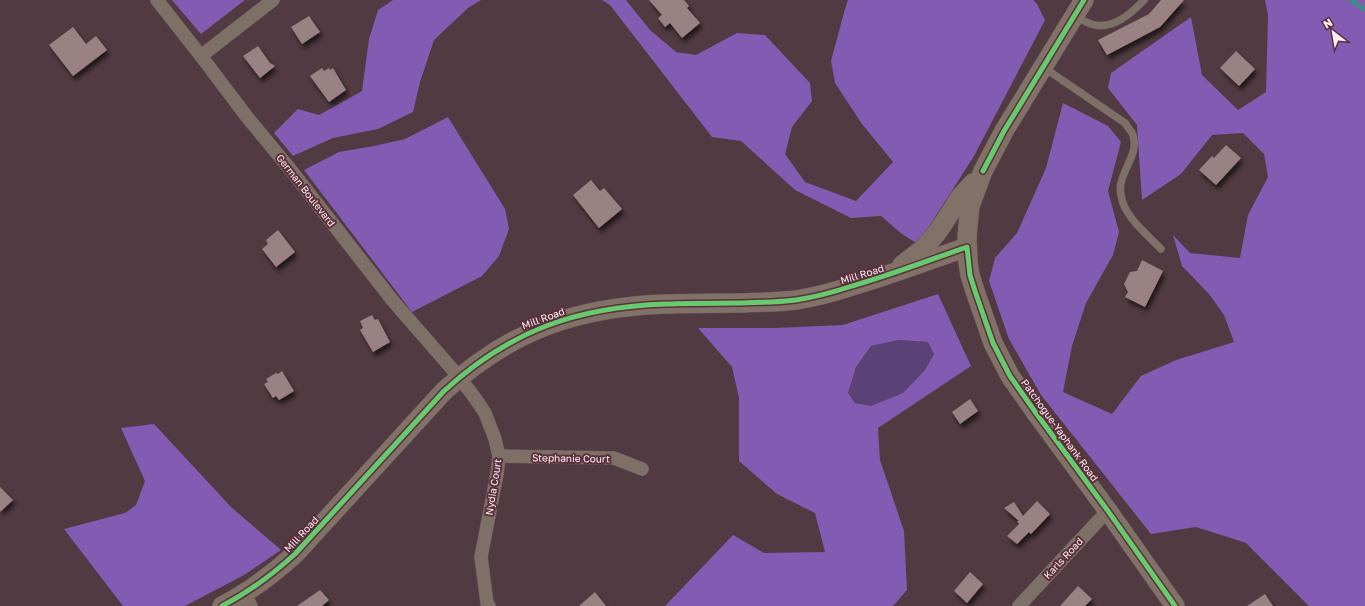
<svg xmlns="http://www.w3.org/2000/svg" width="1365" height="606" viewBox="0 0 1365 606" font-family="'Golos Text',sans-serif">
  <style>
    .green { fill: #5a4276 }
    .forest { fill: #835bb3; fill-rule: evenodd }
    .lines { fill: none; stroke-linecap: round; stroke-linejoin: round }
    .stream { stroke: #388f83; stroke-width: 4 }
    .building { fill: #9a8184; filter: url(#shadow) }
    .service-casing { stroke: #6b585e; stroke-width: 8 }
    .minor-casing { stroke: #6b585e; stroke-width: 14 }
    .secondary-casing { stroke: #6b585e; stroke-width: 20 }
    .service { stroke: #7e7067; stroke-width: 7 }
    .minor { stroke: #7e7067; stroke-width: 13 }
    .secondary { stroke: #827166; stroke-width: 19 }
    .cycleway-casing { stroke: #5a313d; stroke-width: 8 }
    .cycleway { stroke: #67ca6e; stroke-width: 5 }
    .labels { text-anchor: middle; stroke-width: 4; stroke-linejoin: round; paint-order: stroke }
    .street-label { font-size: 10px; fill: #ffeef2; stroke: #5a313d }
  </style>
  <defs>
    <filter id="shadow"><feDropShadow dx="2.5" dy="4.5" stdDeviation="2" flood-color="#0009"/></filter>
  </defs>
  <rect width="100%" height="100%" fill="#513a41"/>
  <path class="green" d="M898,340L928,342L934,354L925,370L903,393L871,406L855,403L848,393L856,367L871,346Z"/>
  <g class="forest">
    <path d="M172,0H245L201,34Z"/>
    <path d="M393,0H481L468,8L434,40L420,82L413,112L378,129L333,138L293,156L274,133L298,109L319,115L362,91L369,39L378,10Z"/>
    <path d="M602,0H626L650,30L676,52L696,55L737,33L765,35L810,83L812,101L792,127L785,154L805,182L856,201L893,162L862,124L835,83L831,61L845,9L848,0H1033L1037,4L1045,20L974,156L918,244L902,234L881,216L851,218L795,190L741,141L712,137L610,5Z"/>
    <path d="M1265,0H1365V606H1309L1246,543L1196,527L1151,534L1041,395L1009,339L989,281L995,258L1017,233L1046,168L1063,103L1108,126L1121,142L1108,191L1119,232L1113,255L1086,303L1072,346L1063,392L1112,414L1141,376L1176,360L1234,342L1224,315L1209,294L1182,266L1173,235L1190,253L1240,258L1248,215L1268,177L1264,154L1243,133L1212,135L1181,174L1142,200L1137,125L1108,88L1111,73L1191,17L1202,75L1238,110L1266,92L1268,15Z"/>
    <path d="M448,117L505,209L509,229L499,256L482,276L412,312L304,170L339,152L374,146L405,139Z"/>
    <path d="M938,294L971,366L878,428L880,460L904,531L907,590L893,606H665L733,535L764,553L825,552L815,513L777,494L739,461V398L732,367L698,328H774L843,325ZM898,340L928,342L934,354L925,370L903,393L871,406L855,403L848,393L856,367L871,346Z"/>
    <path d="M154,424L231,507L281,550L244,575L185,606H123L64,529L125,513L136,505L145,481L121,428Z"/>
  </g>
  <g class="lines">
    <path class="stream" d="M1351,0L1365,10"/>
  </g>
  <g class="building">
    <path d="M649,0H684L689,6L687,8L700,23L682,38L670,23L665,27L658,18L662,15Z"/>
    <path d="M1161,0H1184L1160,27L1107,55L1098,40L1149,14Z"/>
    <path d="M309,16L320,32L302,44L291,27Z"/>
    <path d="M73,27L86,44L96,36L107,50L73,76L49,45Z"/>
    <path d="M258,46L270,63L275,66L260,78L243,56Z"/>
    <path d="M1236,51L1255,69L1239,86L1220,68Z"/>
    <path d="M322,68L324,71L329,68L330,70L333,68L346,90L329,102L310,76Z"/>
    <path d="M1226,145L1241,158L1216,185L1199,170L1212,156L1214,158Z"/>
    <path d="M591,180L600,191L604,188L622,209L599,228L573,195Z"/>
    <path d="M278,230L295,252L276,267L262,249L268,244L266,240Z"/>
    <path d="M1142,260L1163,271L1145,307L1125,297L1128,292L1124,284L1130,272L1137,271Z"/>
    <path d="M372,315L375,320L378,319L390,342L373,352L360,330L363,328L360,321Z"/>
    <path d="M282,371L294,391L279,400L276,396L273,398L264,384L268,382L266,379L276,373L278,374Z"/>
    <path d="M970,399L978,411L960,424L952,412Z"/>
    <path d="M0,487L13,500L0,512Z"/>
    <path d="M1037,501L1050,514L1031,534L1029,532L1017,544L1007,536L1019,524L1017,521H1019L1004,508L1014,502L1023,516Z"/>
    <path d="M970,572L983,584L967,603L954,591Z"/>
    <path d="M1078,586L1092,599L1085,606H1060Z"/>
    <path d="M320,590L329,600L322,606H297Z"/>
    <path d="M595,592L606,606H579Z"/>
    <path d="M1265,594L1273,606H1247Z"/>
  </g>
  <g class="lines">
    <g class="service-casing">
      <g id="service">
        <path d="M1075,16C1081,19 1088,24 1095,25C1114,29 1132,13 1144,0"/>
        <path d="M1043,67L1125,123C1127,126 1130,130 1132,133C1142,155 1116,173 1121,195C1124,217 1146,233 1161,249"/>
      </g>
    </g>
    <g class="minor-casing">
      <g id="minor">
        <path d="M157,0L201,56L247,117L290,169L393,301L459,377L475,398L485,413L495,439L499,456L497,474L481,557L487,603L489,606"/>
        <path d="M201,56L273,0"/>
        <path d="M499,456L614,458L642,469"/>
        <path d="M244,593L251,606"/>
        <path d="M1019,606L1098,521L1108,511"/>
      </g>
    </g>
    <g class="secondary-casing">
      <g id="secondary">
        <path d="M1084,0L1004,131L983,171L970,206L967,236L968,262L970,275L975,291L993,343L1010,376L1036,413L1108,511L1175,606"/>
        <path d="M902,265L924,248L936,234L945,221L960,197L973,183"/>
        <path d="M222,606C249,592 273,574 295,554L444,391C511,330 577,307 666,304C710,302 753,305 796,300C815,297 834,292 852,286C891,275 929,260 967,247"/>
      </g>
    </g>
    <use href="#service" class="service"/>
    <use href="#minor" class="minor"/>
    <use href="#secondary" class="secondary"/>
    <g class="cycleway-casing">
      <g id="cycleway">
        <path d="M983,171L1004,131L1084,0"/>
        <path d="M222,606C249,592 273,574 295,554L444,391C511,330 577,307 666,304C710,302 753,305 796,300C815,297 834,292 852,286C891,275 929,260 967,247L970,275L975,291L993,343L1010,376L1036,413L1108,511L1175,606"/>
      </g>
    </g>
    <use href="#cycleway" class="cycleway"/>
  </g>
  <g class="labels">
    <g class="street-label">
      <text transform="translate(306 190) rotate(52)" y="4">German Boulevard</text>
      <text transform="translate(862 274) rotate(-17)" y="4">Mill Road</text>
      <text transform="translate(543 318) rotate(-20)" y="4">Mill Road</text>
      <text transform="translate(1060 430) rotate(54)" y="4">Patchogue-Yaphank Road</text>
      <text transform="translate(571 458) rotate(1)" y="4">Stephanie Court</text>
      <text transform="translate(493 487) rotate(-81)" y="4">Nydia Court</text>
      <text transform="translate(301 534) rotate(-47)" y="4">Mill Road</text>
      <text transform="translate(1063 558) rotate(-47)" y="4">Karls Road</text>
    </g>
  </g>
  <g transform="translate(1333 32) rotate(329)" stroke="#5a313d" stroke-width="3" paint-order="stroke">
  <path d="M0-3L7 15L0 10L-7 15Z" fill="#ffeef2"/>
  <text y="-6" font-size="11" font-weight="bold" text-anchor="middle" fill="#ffeef2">N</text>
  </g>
</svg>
